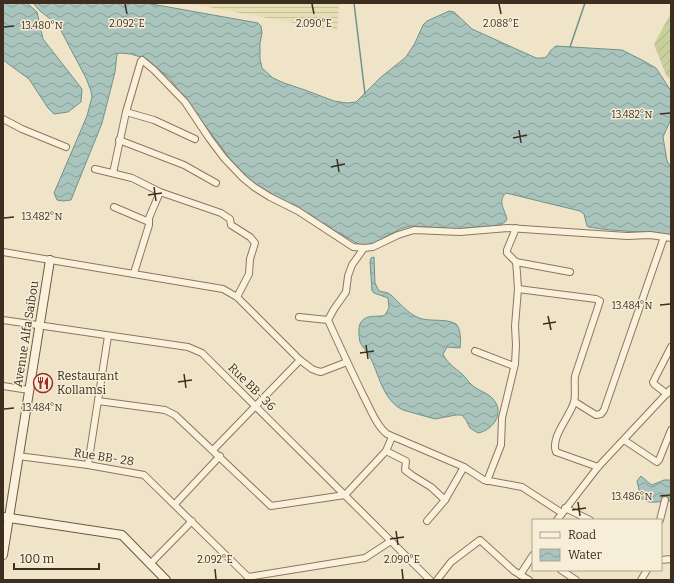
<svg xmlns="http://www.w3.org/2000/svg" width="674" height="583" viewBox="0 0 674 583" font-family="Bitter,serif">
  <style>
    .farmland { fill: url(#farmland-rules) }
    .garden { fill: url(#garden-furrows) }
    .water { fill: url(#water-waves); stroke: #6f938a }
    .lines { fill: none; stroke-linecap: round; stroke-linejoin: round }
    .stream { stroke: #6f938a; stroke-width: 1.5 }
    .street-casing { stroke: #8d765c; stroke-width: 8 }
    .secondary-casing { stroke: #6f573f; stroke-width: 10 }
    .street { stroke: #faf1dc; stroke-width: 6 }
    .secondary { stroke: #faf1dc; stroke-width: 8 }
    .ticks { fill: none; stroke: #3d2e20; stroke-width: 1.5 }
    .labels { text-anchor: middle; stroke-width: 3; stroke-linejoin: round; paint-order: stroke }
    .street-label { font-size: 12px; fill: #3d2e20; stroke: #f7eed8 }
    .poi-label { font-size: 12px; fill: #3d2e20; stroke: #f7eed8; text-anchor: start }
    .ticks-label { font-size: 10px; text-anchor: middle; fill: #3d2e20; stroke: #f7eed8; stroke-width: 3; stroke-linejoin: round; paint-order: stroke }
  </style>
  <defs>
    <pattern id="farmland-rules" width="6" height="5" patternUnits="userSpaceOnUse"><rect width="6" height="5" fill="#e6deb5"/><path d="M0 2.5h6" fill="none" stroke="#c6bf9b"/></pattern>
    <pattern id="garden-furrows" width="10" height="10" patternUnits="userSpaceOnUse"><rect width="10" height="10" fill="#c9cf9b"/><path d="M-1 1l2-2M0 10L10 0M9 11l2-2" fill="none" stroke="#aeb285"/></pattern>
    <pattern id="water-waves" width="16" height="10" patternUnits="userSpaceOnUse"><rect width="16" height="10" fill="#a9c4bc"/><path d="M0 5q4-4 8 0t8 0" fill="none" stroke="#8ba098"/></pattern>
  </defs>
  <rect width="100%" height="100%" fill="#f0e4c8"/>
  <path class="farmland" d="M187,3H339L337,31Z"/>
  <path class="garden" d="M671,13V80L666,75L654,44Z"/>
  <g class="water">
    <path d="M3,3H27L37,12L43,39L82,89L81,102L68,112L54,114L48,108L29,79L3,60Z"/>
    <path d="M33,3H146L258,23L261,26L262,33L260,43V59L262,68L273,78L284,83L305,90L334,101L347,103L356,102L380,78L406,57L415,43L423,25L427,21L449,11L454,12L472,29L536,58C552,59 545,53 556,46L622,50L642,60L656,68L671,91V119L663,137L667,161L671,167V235C644,231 616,232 589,227L587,226L584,214L580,211L506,193C497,201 505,210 507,219L505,222L498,226L454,229L410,226L400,229L370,245H360L263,190L249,179L231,160L170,79L147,59L131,54L120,53L117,54L115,72L102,123L71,200L63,201L57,200L54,193L87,116L92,97L91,91L86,78L58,25L40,11Z"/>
    <path d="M374,257L375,283L379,291C383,292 388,292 391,295C400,303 407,313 419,318C429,322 447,318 456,324C461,328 461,343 460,348L447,347L443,354C447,363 454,367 462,374C466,377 468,382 472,385C478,391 487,392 493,399C505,412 494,430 478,433L470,428L466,420L462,415H456L435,419L403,410C382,400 379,373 369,355C366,350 362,347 360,342C359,337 358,328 360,324C365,313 378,318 385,315L389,308L388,298L374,293L372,291L370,262L371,258Z"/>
    <path d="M641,476L649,483L652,485L664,480H671V501C659,500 652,506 641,498L637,481Z"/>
  </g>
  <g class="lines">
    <g class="stream">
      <path d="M354,3L365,94"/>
      <path d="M570,47L585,3"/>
    </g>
    <g class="street-casing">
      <g id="street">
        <path d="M126,112L154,120L195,139"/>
        <path d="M3,119L22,129L66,147"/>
        <path d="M119,140L184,165L216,183"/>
        <path d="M95,169L132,178L160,192L221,213L230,219L231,225L250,237L255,243L250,259L249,274L237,297"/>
        <path d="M113,173L126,112L141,61L142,60L154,70L185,102L209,138L224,158L243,178L254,187L270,197L298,211L353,247L364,248L373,247L398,235L414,230L460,232L508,228L627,236L650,235L671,238"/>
        <path d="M114,207L149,222"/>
        <path d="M3,252L223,289L237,297L300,360L312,369L317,371L321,372L347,362"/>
        <path d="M516,262L570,272"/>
        <path d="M134,273L149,225V218L160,192"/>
        <path d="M518,289L596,299L600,301L575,376C574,385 576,395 574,402C571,415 550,437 556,452L598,467"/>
        <path d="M299,317L328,320C339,345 351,370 363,395C370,408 376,425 387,434L464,467L484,480L522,487L562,513"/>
        <path d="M3,320L188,347L202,353L430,580"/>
        <path d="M328,320L334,309L346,292L348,276L352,265L364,248"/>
        <path d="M475,351L514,366"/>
        <path d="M3,386L29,390"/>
        <path d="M667,394L654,384L653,382L671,347"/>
        <path d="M98,401L165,410L175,415L271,506L345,495L386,451"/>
        <path d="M575,402L596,415L601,414L604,410L664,237"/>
        <path d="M392,437L386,451L406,461L405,470L413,476L431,487L445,500L464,467"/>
        <path d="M624,440L657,462L659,460L671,430"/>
        <path d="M213,450L300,360"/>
        <path d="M18,456L88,465L144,475L248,577L365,558L391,541"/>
        <path d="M88,465L108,336"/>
        <path d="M487,481L501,445L502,418L515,364L516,345L515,326L518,289L517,273L516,262L507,253V250L516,228"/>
        <path d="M175,504L220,456"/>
        <path d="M565,508L590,520"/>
        <path d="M557,520L598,467L671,389"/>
        <path d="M660,520L665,500"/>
        <path d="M427,521L445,500"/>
        <path d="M661,560L671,559"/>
        <path d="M150,564L192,521"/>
        <path d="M561,570L576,580"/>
        <path d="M520,575L533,555"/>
        <path d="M437,580L451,562L480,540L514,571L529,580"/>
        <path d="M641,580L647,570"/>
      </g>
    </g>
    <g class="secondary-casing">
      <g id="secondary">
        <path d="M3,517L122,535L166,580"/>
        <path d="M3,555L50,260"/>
      </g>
    </g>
    <use href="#street" class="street"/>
    <use href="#secondary" class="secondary"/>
  </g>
  <path class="ticks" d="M125,4L127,14M312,4L314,14M499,4L501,14M4,27L14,26M660,114L670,113M519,130L521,143M513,138L527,135M337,159L339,172M331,167L345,164M154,187L156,201M148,195L162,193M4,218L14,217M660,305L670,304M548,316L551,330M543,324L556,322M366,345L368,359M360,353L374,351M184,374L186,388M178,382L192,380M4,409L14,408M660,496L670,495M578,502L580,516M572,510L586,508M396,531L398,545M390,539L404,537M215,569L216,579M402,569L403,579"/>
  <defs>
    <g id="restaurant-ring" transform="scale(1)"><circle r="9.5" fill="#f7eed8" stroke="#9e2a2b" stroke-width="1.5"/><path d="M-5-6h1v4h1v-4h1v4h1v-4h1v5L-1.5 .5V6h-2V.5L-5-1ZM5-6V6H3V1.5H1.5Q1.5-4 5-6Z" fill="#9e2a2b"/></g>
  </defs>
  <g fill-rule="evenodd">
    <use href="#restaurant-ring" x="43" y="383"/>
  </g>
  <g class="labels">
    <g class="street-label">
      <text transform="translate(26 334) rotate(-81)" y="4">Avenue Alfa Saibou</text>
      <text transform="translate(252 387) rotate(45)" y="4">Rue BB- 36</text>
      <text transform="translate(104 457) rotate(9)" y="4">Rue BB- 28</text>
    </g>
    <g class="poi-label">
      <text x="57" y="380">Restaurant<tspan x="57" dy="14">Kollamsi</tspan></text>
    </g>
  </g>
  <g class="ticks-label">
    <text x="127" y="27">2.092°E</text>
    <text x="314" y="27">2.090°E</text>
    <text x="501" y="27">2.088°E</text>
    <text x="42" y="29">13.480°N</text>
    <text x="632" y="118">13.482°N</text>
    <text x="42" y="220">13.482°N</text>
    <text x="632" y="309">13.484°N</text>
    <text x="42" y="411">13.484°N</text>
    <text x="632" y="500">13.486°N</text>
    <text x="215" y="563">2.092°E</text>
    <text x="402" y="563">2.090°E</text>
  </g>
  <rect width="674" height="583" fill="none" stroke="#3d2e20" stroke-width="8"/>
  <rect x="532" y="519" width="130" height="52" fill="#f7eed8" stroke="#ada18e"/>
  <rect x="540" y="532" width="20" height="6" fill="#faf1dc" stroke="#ada18e"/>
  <text x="568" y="539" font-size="12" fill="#3d2e20">Road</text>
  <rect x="540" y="549" width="20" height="12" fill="url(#water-waves)" stroke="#ada18e"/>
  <text x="568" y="559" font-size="12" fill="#3d2e20">Water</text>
  <path d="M14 563v6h85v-6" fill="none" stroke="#3d2e20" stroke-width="2"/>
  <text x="20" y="563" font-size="12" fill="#3d2e20" stroke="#f7eed8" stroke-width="3" paint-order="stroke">100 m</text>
</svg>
